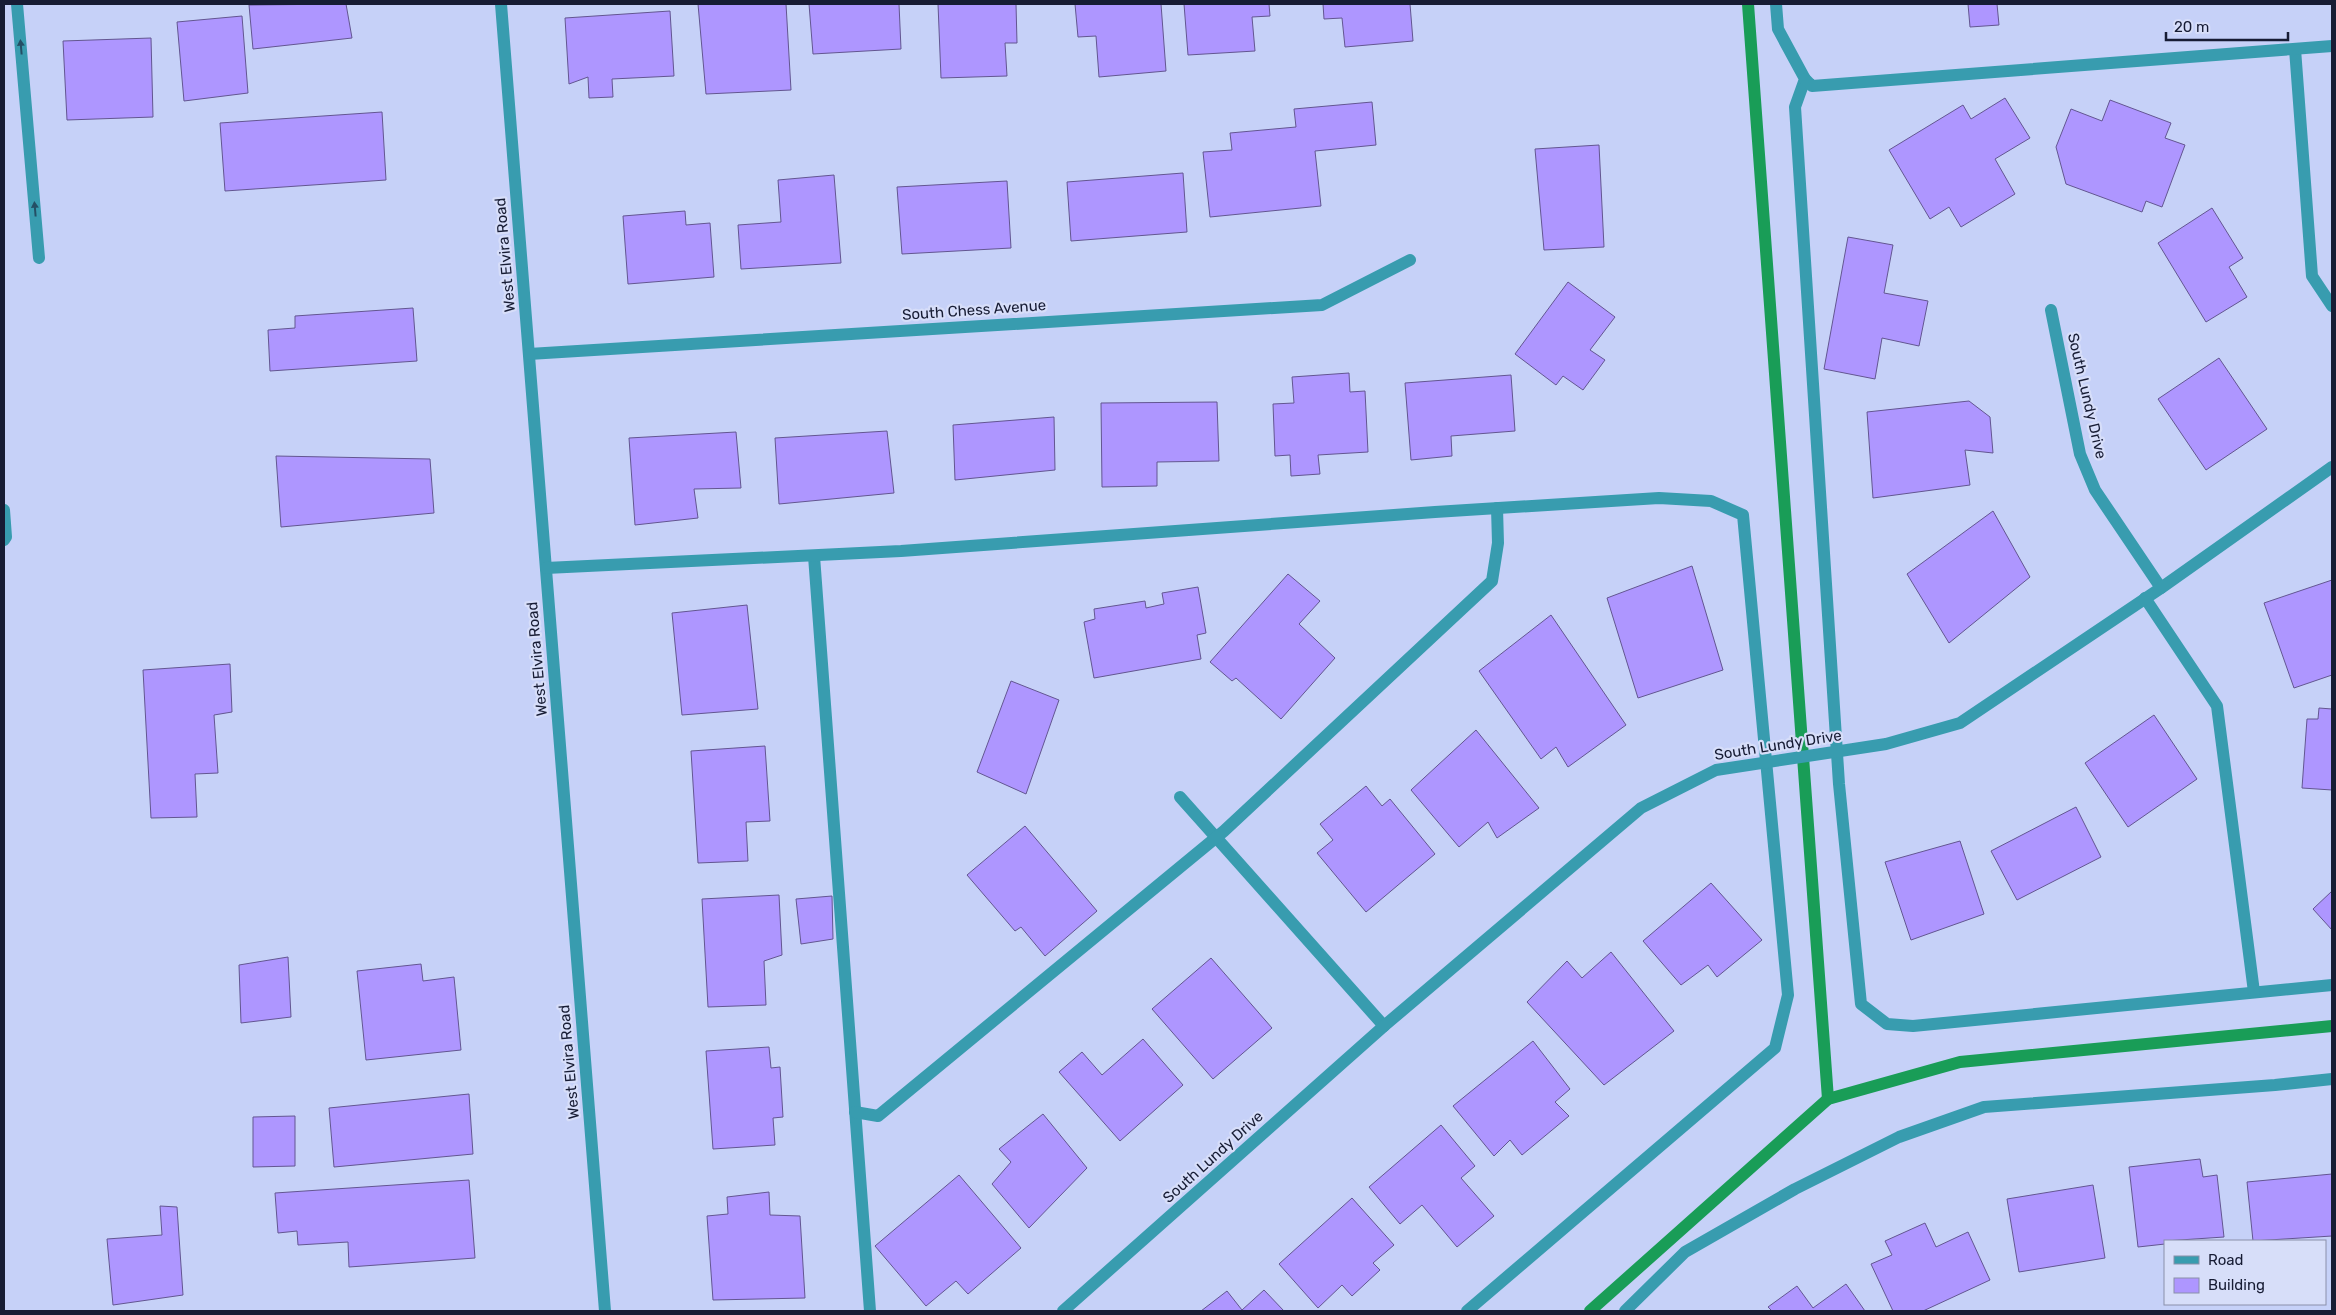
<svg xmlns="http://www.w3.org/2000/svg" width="2336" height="1315" viewBox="0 0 2336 1315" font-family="Rubik,sans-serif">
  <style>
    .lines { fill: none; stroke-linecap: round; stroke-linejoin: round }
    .stream { stroke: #199d57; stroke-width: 12 }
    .building { fill: #ae96ff; stroke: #635691 }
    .minor { stroke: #389caf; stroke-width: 12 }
    .oneway { fill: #244f65 }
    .labels { text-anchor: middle; stroke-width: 4.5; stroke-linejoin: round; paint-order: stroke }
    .street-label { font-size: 15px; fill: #171c34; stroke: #d7def9 }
  </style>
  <rect width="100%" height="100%" fill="#c6d1f8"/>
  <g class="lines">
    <g class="stream">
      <path d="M1748,4L1828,1099"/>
      <path d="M1590,1311L1828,1099L1960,1062L2332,1026"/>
    </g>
  </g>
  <g class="building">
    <path d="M346,4L352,38L253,49L249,5Z"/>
    <path d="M698,4H786L791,90L706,94Z"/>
    <path d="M809,4H899L901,49L813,54Z"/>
    <path d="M938,4H1016L1017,43H1005L1007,76L941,78Z"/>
    <path d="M1075,4H1161L1166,71L1099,77L1096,36L1078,37Z"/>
    <path d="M1184,4H1269L1270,16L1252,17L1255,51L1188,55Z"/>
    <path d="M1323,4H1410L1413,41L1345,47L1342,18L1324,19Z"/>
    <path d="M1968,4H1997L1999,25L1970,27Z"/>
    <path d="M670,11L674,76L612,79L613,97L589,98L588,77L569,84L565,18Z"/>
    <path d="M242,16L248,93L184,101L177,22Z"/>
    <path d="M151,38L153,117L67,120L63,41Z"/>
    <path d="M2005,98L2030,138L1995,159L2015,194L1961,227L1949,207L1930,219L1889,150L1963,105L1971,119Z"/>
    <path d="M2110,100L2171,123L2165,138L2185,145L2162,207L2146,201L2142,212L2066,184L2056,147L2071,109L2102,121Z"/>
    <path d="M1372,102L1376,145L1315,151L1321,206L1210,217L1203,152L1232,150L1230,133L1296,127L1294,109Z"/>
    <path d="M382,112L386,180L225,191L220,123Z"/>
    <path d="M1599,145L1604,247L1544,250L1535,149Z"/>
    <path d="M1183,173L1187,232L1071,241L1067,182Z"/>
    <path d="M834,175L841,263L741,269L738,225L781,222L778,180Z"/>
    <path d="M1007,181L1011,248L902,254L897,187Z"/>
    <path d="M2212,208L2243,258L2229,267L2247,297L2206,322L2158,243Z"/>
    <path d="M685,211L686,225L710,223L714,277L628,284L623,216Z"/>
    <path d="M1848,237L1893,245L1884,293L1928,301L1919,346L1882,338L1875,379L1824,369Z"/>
    <path d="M1568,282L1615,317L1590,350L1605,360L1583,390L1563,376L1556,385L1515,354Z"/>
    <path d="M413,308L417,361L270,371L268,330L295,328V316Z"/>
    <path d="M2219,358L2267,429L2206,470L2158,399Z"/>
    <path d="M1349,373L1350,392L1365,391L1368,452L1318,455L1320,474L1291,476L1290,455L1275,456L1273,404L1294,403L1292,377Z"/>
    <path d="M1511,375L1515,431L1451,436L1452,456L1411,460L1405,383Z"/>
    <path d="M1969,401L1990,417L1993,453L1965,450L1970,485L1873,498L1867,412Z"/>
    <path d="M1217,402L1219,461L1157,462V486L1102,487L1101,403Z"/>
    <path d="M1054,417L1055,470L955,480L953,425Z"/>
    <path d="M887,431L894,493L779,504L775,438Z"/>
    <path d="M736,432L741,488L694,489L698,518L635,525L629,438Z"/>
    <path d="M276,456L430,459L434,513L281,527Z"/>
    <path d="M1993,511L2030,577L1949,643L1907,574Z"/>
    <path d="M1692,566L1723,670L1638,698L1607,598Z"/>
    <path d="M1288,574L1320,601L1299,624L1335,658L1281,719L1236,678L1232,681L1210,662Z"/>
    <path d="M2332,580V675L2294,688L2264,603Z"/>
    <path d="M1198,587L1206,633L1197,635L1201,659L1094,678L1084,622L1095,619L1094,609L1145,601L1146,608L1164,604L1162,593Z"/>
    <path d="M747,605L758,709L682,715L672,613Z"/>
    <path d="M1551,615L1626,725L1568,767L1556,747L1541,759L1479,671Z"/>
    <path d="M230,664L232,712L214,715L218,773L195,774L197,817L151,818L143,670Z"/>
    <path d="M1011,681L1059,700L1026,794L977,772Z"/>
    <path d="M2319,708L2332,709V790L2302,788L2307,719H2318Z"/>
    <path d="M2154,715L2197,779L2128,827L2085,763Z"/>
    <path d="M1476,730L1539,808L1497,838L1488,822L1459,847L1411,790Z"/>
    <path d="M765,746L770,821L746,822L748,861L698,863L691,751Z"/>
    <path d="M1366,786L1382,806L1390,799L1435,854L1366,912L1317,853L1333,840L1320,824Z"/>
    <path d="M2076,807L2101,857L2017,900L1991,851Z"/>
    <path d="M1025,826L1097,911L1045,956L1021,927L1015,931L967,875Z"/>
    <path d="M1960,841L1984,914L1911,940L1885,862Z"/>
    <path d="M1711,883L1762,940L1717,977L1708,965L1681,985L1643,941Z"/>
    <path d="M2332,891V930L2313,909Z"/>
    <path d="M779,895L782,955L764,961L766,1005L708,1007L702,899Z"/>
    <path d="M832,896L833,939L801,944L796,899Z"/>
    <path d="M1611,952L1674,1031L1604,1085L1527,1002L1567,961L1582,978Z"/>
    <path d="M288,957L291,1017L241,1023L239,965Z"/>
    <path d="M1211,958L1272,1028L1213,1079L1152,1009Z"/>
    <path d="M421,964L423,981L454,977L461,1050L366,1060L357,971Z"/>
    <path d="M1143,1039L1183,1085L1120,1141L1059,1072L1082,1052L1102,1075Z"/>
    <path d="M1533,1041L1570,1089L1555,1102L1569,1116L1522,1155L1510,1140L1494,1156L1453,1106Z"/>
    <path d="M769,1047L771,1068L780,1067L783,1117L773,1118L775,1145L713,1149L706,1051Z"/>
    <path d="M469,1094L473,1154L334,1167L329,1108Z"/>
    <path d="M1043,1114L1087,1168L1029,1228L992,1184L1011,1162L999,1149Z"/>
    <path d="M295,1116V1166L253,1167V1117Z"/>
    <path d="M1441,1125L1475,1166L1461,1178L1494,1216L1457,1247L1422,1205L1400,1224L1369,1187Z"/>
    <path d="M2200,1159L2203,1177L2217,1175L2224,1237L2165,1241V1244L2138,1247L2129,1167Z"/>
    <path d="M2332,1174V1236L2253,1241L2247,1182Z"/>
    <path d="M959,1175L1021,1248L968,1294L956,1281L926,1306L875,1246Z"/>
    <path d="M469,1180L475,1258L349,1267L348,1242L298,1245L297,1231L278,1233L275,1193Z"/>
    <path d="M2093,1185L2105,1258L2019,1272L2007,1199Z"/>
    <path d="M769,1192L770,1215L800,1216L805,1298L713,1300L707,1216L728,1214L727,1197Z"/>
    <path d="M1352,1198L1394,1245L1373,1263L1380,1270L1352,1296L1342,1285L1318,1308L1279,1264Z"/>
    <path d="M160,1206L177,1207L183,1295L113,1305L107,1239L162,1235Z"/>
    <path d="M1925,1223L1936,1247L1968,1232L1990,1280L1923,1311H1893L1871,1264L1892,1255L1885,1241Z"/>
    <path d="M1846,1284L1865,1311H1772L1768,1307L1797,1286L1813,1308Z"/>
    <path d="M1264,1290L1284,1311H1201L1227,1291L1242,1310Z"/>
  </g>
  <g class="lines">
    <g class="minor">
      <path d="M17,4L39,258"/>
      <path d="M501,4L605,1311"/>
      <path d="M1776,4L1778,29L1805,79L1795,107L1839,784L1861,1004L1887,1024L1913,1026L2332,985"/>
      <path d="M2295,49L2312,276L2332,306"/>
      <path d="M1805,79L1812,86L2332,46"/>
      <path d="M2051,310L2080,454L2095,490L2161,588"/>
      <path d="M529,354L1322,305L1410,260"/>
      <path d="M4,510L6,537L4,540"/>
      <path d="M814,556L870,1311"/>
      <path d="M546,568L901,551L1435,512L1659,498L1711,501L1743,515L1788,995L1775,1048L1467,1311"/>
      <path d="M2145,598L2217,706L2254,992"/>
      <path d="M1180,797L1384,1026"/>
      <path d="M855,1112L878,1116L1224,831L1492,581L1498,543L1497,508"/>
      <path d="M1063,1311L1384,1026L1641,808L1716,770L1886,744L1960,723L2161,588L2332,467"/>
      <path d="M1625,1311L1685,1252L1795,1189L1899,1137L1984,1107L2275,1085L2332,1079"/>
    </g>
  </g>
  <defs><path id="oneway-solid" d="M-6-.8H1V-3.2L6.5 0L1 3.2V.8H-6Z" transform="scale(1.25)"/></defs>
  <g class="oneway">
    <use href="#oneway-solid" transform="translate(21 47) rotate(-95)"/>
    <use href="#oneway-solid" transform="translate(35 209) rotate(-95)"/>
  </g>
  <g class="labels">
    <g class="street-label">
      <text transform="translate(505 255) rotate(-95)" y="5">West Elvira Road</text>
      <text transform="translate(974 310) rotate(-4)" y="5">South Chess Avenue</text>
      <text transform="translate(2087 396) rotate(77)" y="5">South Lundy Drive</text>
      <text transform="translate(537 659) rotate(-95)" y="5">West Elvira Road</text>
      <text transform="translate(1778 745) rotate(-9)" y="5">South Lundy Drive</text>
      <text transform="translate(569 1062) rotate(-95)" y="5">West Elvira Road</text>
      <text transform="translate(1213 1157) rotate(-42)" y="5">South Lundy Drive</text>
    </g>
  </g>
  <rect width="2336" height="1315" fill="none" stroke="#171c34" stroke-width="10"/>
  <rect x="2164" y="1240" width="162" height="65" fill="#d7def9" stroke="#8a90aa"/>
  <rect x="2174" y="1256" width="25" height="8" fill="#389caf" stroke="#8a90aa"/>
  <text x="2208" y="1265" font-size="15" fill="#171c34">Road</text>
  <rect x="2174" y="1278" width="25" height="15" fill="#ae96ff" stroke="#8a90aa"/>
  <text x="2208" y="1290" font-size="15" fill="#171c34">Building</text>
  <path d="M2166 32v8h122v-8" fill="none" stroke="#171c34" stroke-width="2.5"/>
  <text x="2174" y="32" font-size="15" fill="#171c34" stroke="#d7def9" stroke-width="4" paint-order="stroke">20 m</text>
</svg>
